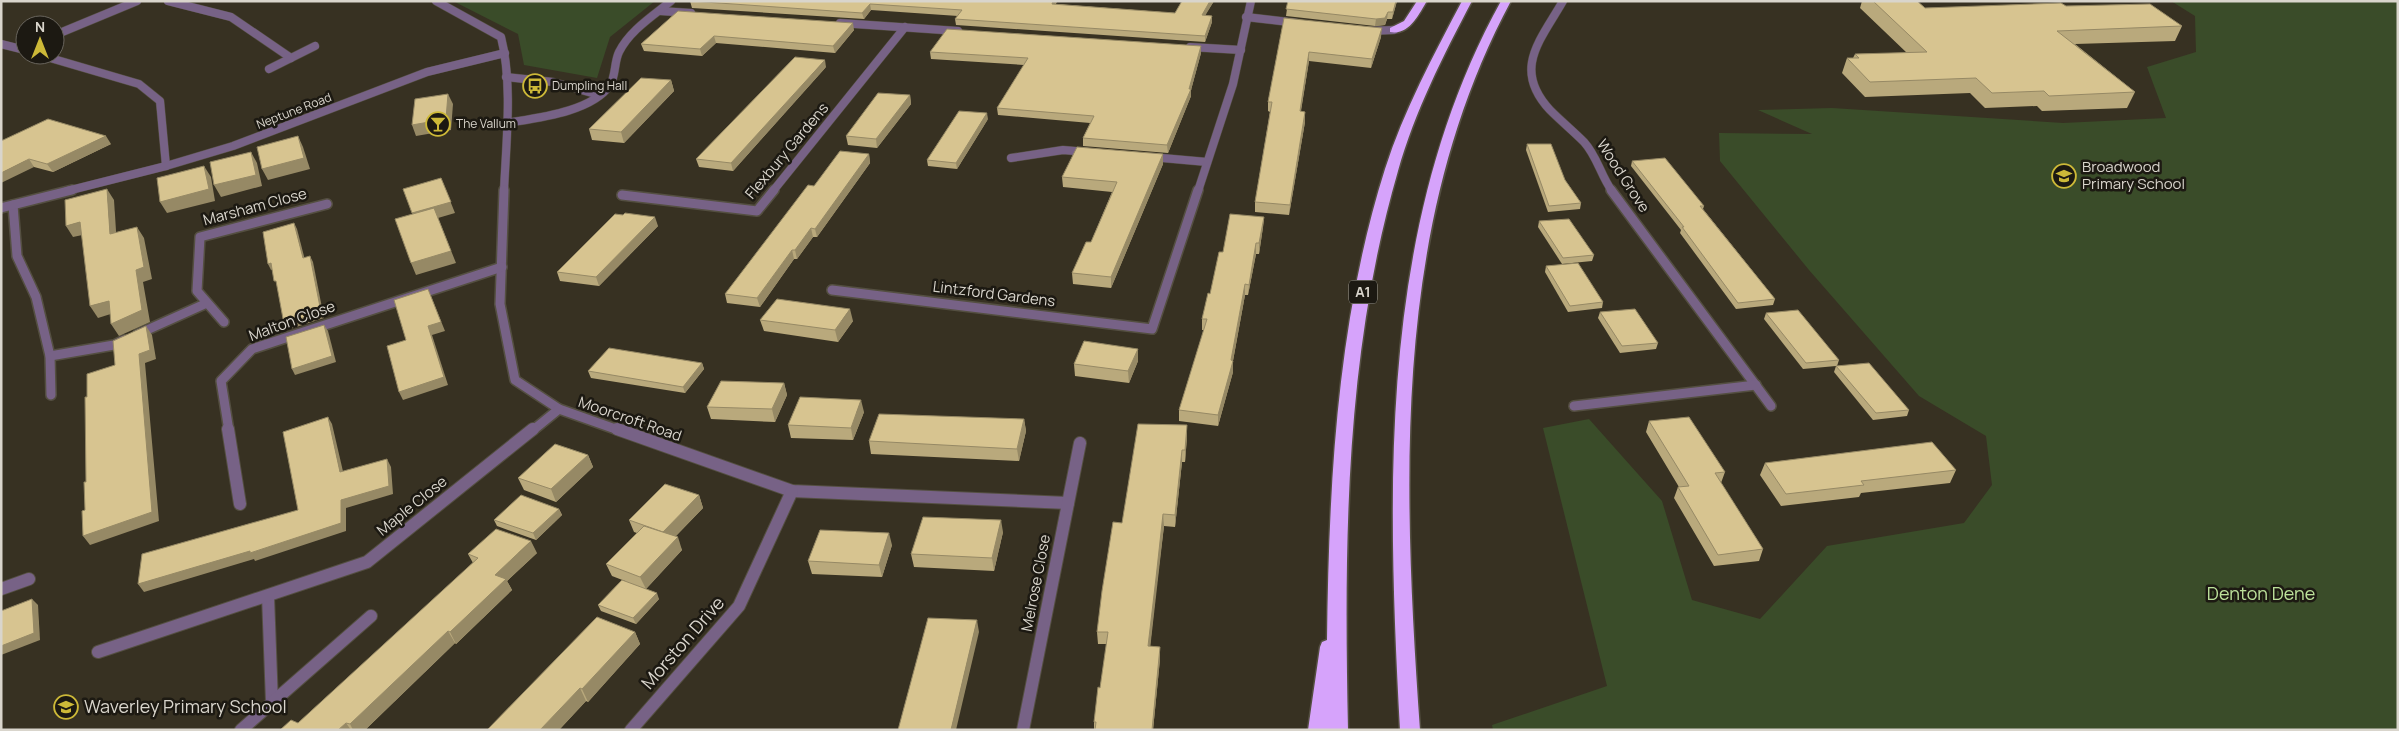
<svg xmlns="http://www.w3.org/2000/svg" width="2399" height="731" viewBox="0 0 2399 731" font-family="Manrope,sans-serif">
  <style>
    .green { fill: #3a4c29 }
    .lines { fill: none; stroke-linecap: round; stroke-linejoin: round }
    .street-far2-casing { stroke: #544f41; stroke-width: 9 }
    .street-far1-casing { stroke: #544f41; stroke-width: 12 }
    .street-casing { stroke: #544f41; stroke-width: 14 }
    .highway-casing { stroke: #544f41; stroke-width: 3 }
    .street-far2 { stroke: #776286; stroke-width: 8 }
    .street-far1 { stroke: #776286; stroke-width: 9 }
    .street { stroke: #776286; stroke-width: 12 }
    .highway { fill: #d6a3fb; fill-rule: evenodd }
    .wall { fill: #b9a97c }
    .shaded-wall { fill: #968965 }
    .building { fill: #d7c490; stroke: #968965 }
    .labels { text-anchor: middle; stroke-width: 5; stroke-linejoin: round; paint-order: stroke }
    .far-poi-label { font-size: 12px; fill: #d9d5cc; stroke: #1c1912; text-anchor: start }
    .far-street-label { font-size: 12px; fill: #d9d5cc; stroke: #1c1912 }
    .shield { fill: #1c1912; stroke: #a09d94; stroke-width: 1 }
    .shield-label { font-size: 14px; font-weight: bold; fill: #d9d5cc }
    .street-label { font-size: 15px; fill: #d9d5cc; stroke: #1c1912 }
    .poi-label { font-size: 15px; fill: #d9d5cc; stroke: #1c1912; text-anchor: start }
    .near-park-label { font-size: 18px; fill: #bce19a; stroke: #1c1912 }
    .near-street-label { font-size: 18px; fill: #d9d5cc; stroke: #1c1912 }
    .near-poi-label { font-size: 18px; fill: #d9d5cc; stroke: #1c1912; text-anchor: start }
  </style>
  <rect width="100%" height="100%" fill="#373122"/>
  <g class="green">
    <path d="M453,1H655L610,37L597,78L524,65L518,34Z"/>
    <path d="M2171,1H2398V730H1493L1492,725L1607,686L1543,428L1589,419L1662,501L1692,600L1760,619L1827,546L1964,523L1992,485L1986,436L1919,396L1809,270L1720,161L1719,133L1812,134L1758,110L1832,108L2063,123L2166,118L2147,67L2196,52L2195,16Z"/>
  </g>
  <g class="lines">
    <g class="street-far2-casing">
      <g id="street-far2">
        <path d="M168,1L231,17L291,58"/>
        <path d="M436,1L501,37C513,84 506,143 504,191"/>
        <path d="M1563,1C1540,41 1512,69 1550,110C1561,121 1573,131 1584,142C1597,156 1601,176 1612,191"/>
        <path d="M660,11L691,13"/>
        <path d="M1246,17L1297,23"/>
        <path d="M840,23L958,31"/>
        <path d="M1368,31L1394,30"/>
        <path d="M55,35L137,1"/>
        <path d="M1,44L25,50"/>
        <path d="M1190,47L1241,50"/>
        <path d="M40,55L139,84L160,101L166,166"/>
        <path d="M269,69L315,46"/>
        <path d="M506,77L553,82L599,95"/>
        <path d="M507,123C536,118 592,112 610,85C616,76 614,62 619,52C630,30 653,16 671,1"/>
        <path d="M1151,157L1207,162"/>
        <path d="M1011,158L1063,150L1087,152"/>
        <path d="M67,191L166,166L233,146L427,72L505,53"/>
        <path d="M773,191L905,27"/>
        <path d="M1198,191L1233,84L1251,1"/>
      </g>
    </g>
    <g class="street-far1-casing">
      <g id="street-far1">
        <path d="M504,190L500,304L515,380L559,409L621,431"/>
        <path d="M1611,190L1771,406"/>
        <path d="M622,195L757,211L774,190"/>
        <path d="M13,205L17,256L36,297L50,356L51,395"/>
        <path d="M1,208L72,190"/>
        <path d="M832,290L1152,329L1198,190"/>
        <path d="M224,322L197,291L200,237L327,204"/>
        <path d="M138,334L207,303"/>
        <path d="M50,356L114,345L124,340"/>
        <path d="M1574,406L1756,385"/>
        <path d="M229,431L221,381L252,349L502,267"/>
        <path d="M532,431L559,409"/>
      </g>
    </g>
    <g class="street-casing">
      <g id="street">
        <path d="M228,429L240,504"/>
        <path d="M617,429L792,491L1068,503"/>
        <path d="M1,589L29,579"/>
        <path d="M268,596L272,703"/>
        <path d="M98,652L367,562L533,429"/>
        <path d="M241,730L371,616"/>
        <path d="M631,730L739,606L792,491"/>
        <path d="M1023,730L1080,443"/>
      </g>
    </g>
    <g class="highway-casing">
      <g id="highway">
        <path d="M1417,1H1427C1419,14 1409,36 1390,32V28L1404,21Z"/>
        <path d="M1462,1H1472C1443,56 1415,111 1398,171C1345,353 1344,542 1348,730H1308L1320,647L1322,642L1327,640C1329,482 1337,321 1385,169C1404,110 1433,56 1462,1Z"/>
        <path d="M1501,1H1511C1391,224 1403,485 1420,730H1400C1387,484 1378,224 1501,1Z"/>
      </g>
    </g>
    <use href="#street-far2" class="street-far2"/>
    <use href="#street-far1" class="street-far1"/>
    <use href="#street" class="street"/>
    <use href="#highway" class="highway"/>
  </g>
  <g class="wall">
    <path d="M690,1H1057L1056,4L1175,13L1182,1H1214L1205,15L1212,16V22L1205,42L956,25L955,19L958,16L871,10L864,19L692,8Z"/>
    <path d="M1288,1H1397L1392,19H1387L1385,25L1375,26L1286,16Z"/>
    <path d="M1862,1H1917L1925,8L2066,6L2182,26L2175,41L2075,44L2135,92L2127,108L2042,111L2037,106L1985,108L1970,93L1865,97L1842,73L1847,58H1853L1855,54L1907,53L1860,8Z"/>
    <path d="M678,11L854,30L835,53L716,43L702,56L644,51L641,44Z"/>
    <path d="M1284,18L1381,37L1371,68L1309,61L1301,111L1305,112V122L1289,215L1255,212V202L1270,112L1268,111V102Z"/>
    <path d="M1201,46V53L1191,90V96L1168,153L1083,146V138L1090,123L998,115L997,108L1024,65L931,59L930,52Z"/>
    <path d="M826,67L733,171L699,167L696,159L741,113Z"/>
    <path d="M671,80L674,91L624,143L592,140L589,129Z"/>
    <path d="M910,95L911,104L877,148L848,145L846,136Z"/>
    <path d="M988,119L957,169L928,166L927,160Z"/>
    <path d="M1,141L111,144L53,172L34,167Z"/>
    <path d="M1527,144L1565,180L1581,203L1580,209L1548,212L1526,150Z"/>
    <path d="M869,154L870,163L817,237H813L797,259H794L760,307L727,303L725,294L814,186Z"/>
    <path d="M1163,154V164L1111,288L1073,284L1072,273L1091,242L1112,192L1063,187L1062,177Z"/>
    <path d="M1632,161L1704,206L1703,209L1775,299L1773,305L1736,309L1680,233L1681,230L1631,166Z"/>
    <path d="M623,215L658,226L599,286L560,281L557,272Z"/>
    <path d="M1264,217L1263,227L1259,254H1256L1248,295H1245L1233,361V372L1218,426L1179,421V410L1204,330H1202V319L1210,294Z"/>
    <path d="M1539,221L1594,255L1592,261L1562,264L1538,227Z"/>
    <path d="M1546,266L1603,302L1602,308L1568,312L1545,272Z"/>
    <path d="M1600,312L1658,343L1656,349L1620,353L1598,318Z"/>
    <path d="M1766,313L1839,360L1837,366L1909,410L1907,416L1873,420L1834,372L1836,366L1803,369L1764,319Z"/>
    <path d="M760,320L853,321L838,342L764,331Z"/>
    <path d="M1138,349V361L1129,383L1075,376L1074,364Z"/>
    <path d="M702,363L704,369L685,393L591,378L588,371Z"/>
    <path d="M784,383L787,395L775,422L711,419L707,407Z"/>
    <path d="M864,412L853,440L791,438L788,425Z"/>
    <path d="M1024,419L1026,431L1019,461L871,454L869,441Z"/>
    <path d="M1649,421L1725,472L1721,483L1763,549L1759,561L1714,566L1674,498L1678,487H1679L1646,432Z"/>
    <path d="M1187,425V437L1185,462H1182L1175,527L1164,526L1156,590L1150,646L1160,647V659L1153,730H1094V722L1100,688L1107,644H1098L1097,632L1122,523Z"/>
    <path d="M588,455L593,467L556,502L524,490L518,478Z"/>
    <path d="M1765,463L1956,470L1950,483L1861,493L1859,497L1781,506L1760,475Z"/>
    <path d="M699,495L703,508L675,537L682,550L646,589L659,599L636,624L601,611L598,605L625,581L612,576L606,564L637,533L634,532L629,520Z"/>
    <path d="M559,509L562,515L536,540L497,526L494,520Z"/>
    <path d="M1003,532L994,571L914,567L911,554Z"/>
    <path d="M892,545L882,577L812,574L808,561Z"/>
    <path d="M537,553L507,581L512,590L456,644L455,643L365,730H280L298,723L473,563L468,554Z"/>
    <path d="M635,632L640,644L588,702L586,701L559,730H487Z"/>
  </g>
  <g class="shaded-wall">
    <path d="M1053,1H1057L1052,10V4Z"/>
    <path d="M1210,1H1214L1202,21V15Z"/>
    <path d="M1396,1H1397L1392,19L1393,12Z"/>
    <path d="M870,4L871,10L864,19L862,13Z"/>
    <path d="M1388,12L1387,19L1385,25L1375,26L1376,19Z"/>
    <path d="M1212,16V22L1205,42V36Z"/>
    <path d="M853,23L854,30L835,53L833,46Z"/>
    <path d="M1382,28L1381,37L1371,68L1372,59Z"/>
    <path d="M714,36L716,43L702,56L700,49Z"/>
    <path d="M1201,46V53L1191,90V96L1168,153L1167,145L1189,89Z"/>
    <path d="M1309,52V61L1299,121L1300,111Z"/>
    <path d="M825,60L826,67L733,171L731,163Z"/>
    <path d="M671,80L674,91L624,143L621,132Z"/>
    <path d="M448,94L453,104L451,130L416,136L412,125Z"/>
    <path d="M910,95L911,104L877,148L876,139Z"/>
    <path d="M1305,112V122L1289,215L1290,205Z"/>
    <path d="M987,113L988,119L957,169L956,163Z"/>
    <path d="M106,136L111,144L53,172L47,164Z"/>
    <path d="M298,136L303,147L310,169L268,180L262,169Z"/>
    <path d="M251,152L257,163L262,186L221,197L214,185Z"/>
    <path d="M869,154L870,163L817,237L815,229Z"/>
    <path d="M1163,154V164L1111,288V277Z"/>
    <path d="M29,159L34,167L1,183V173Z"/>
    <path d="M204,166L211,177L215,201L167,213L160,202Z"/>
    <path d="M441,178L455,213L438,218L456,263L416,275L411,263L417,224L412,213Z"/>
    <path d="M107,189L114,200L117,246L110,234Z"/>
    <path d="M655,217L658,226L599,286L596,277Z"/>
    <path d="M1264,217L1263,227L1259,254V243Z"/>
    <path d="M80,222L87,234L73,237L66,226Z"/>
    <path d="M294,223L297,229L306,264L303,258Z"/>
    <path d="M137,227L144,238L152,279L143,282L150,322L119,336L111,324Z"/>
    <path d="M811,228L813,237L797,259L795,250Z"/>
    <path d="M1256,243V254L1248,295L1249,285Z"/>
    <path d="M792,250L794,259L760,307L757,298Z"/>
    <path d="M310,256L313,262L324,318L287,330L284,324Z"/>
    <path d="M271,263L274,269L271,270L268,264Z"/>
    <path d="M1245,284V295L1232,366L1233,361V372L1218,426V415L1231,360Z"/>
    <path d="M428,289L445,331L432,335L448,385L403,400L399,392L428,326Z"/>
    <path d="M109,301L117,312L98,318L90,306Z"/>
    <path d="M850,309L853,321L838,342L835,330Z"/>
    <path d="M324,325L328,331L336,362L295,375L292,369Z"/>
    <path d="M146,326L152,335L156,359L145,363L159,521L90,545L83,536Z"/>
    <path d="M1138,349V361L1129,383L1128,371Z"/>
    <path d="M702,363L704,369L685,393L683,387Z"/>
    <path d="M784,383L787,395L775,422L772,409Z"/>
    <path d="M861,400L864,412L853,440L851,428Z"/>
    <path d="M328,417L332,424L345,480L340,472Z"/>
    <path d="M1024,419L1026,431L1019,461L1017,449Z"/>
    <path d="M1187,425V437L1185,462V450Z"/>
    <path d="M1182,450V462L1175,527V515Z"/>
    <path d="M588,455L593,467L556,502L551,489Z"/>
    <path d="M387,459L391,467L393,494L346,508V531L255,561L254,559L144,592L138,584L341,500Z"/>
    <path d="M699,495L703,508L668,544L663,532Z"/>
    <path d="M559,509L562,515L536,540L533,533Z"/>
    <path d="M1163,514L1164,526L1149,658L1148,646Z"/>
    <path d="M1001,520L1003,532L994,571L992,558Z"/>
    <path d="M889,533L892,545L882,577L879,565Z"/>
    <path d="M678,537L682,550L646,589L640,577Z"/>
    <path d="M531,541L537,553L507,581L512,590L456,644L450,632L495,575Z"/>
    <path d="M657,593L659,599L636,624L633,618Z"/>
    <path d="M32,599L38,605L40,640L1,655V646Z"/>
    <path d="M977,620L979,632L956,730H951Z"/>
    <path d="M448,631L455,643L365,730H353L350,724Z"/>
    <path d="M635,632L640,644L588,702L582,689Z"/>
    <path d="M1160,647V659L1153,730H1152Z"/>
    <path d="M580,688L586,701L559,730H540Z"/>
    <path d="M346,723L351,730H338Z"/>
  </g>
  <g class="building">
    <path d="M690,1H1053L1052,4L1175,13L1182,1H1210L1202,15L1212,16L1205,36L955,19L962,10L870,4L862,13Z"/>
    <path d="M1288,1H1396L1393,12H1388L1385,18L1376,19L1286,9Z"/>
    <path d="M1873,1H1917L1925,8L2061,3L2066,6L2150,4L2182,26L2057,31L2135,92L2049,96L2044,91L1992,93L1976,78L1870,82L1847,58H1859L1855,54L1927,52Z"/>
    <path d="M678,11L853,23L833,46L714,36L700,49L641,44Z"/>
    <path d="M1284,18L1382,28L1372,59L1309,52L1300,111L1305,112L1290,205L1255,202L1272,102H1268Z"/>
    <path d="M947,29L1201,46L1189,89H1191L1167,145L1083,138L1094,116L997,108L1028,58L930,52Z"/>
    <path d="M795,57L825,60L731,163L696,159Z"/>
    <path d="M641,78L671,80L621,132L589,129Z"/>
    <path d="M878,93L910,95L876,139L846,136Z"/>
    <path d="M448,94L446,119L412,125L415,99Z"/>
    <path d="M959,111L987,113L956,163L927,160Z"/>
    <path d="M48,119L106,136L47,164L29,159L1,173V141Z"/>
    <path d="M298,136L304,158L262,169L257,147Z"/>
    <path d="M1527,144H1551L1565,180L1581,203L1549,206Z"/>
    <path d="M1077,147L1163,154L1111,277L1072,273L1086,242H1091L1117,182L1062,177Z"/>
    <path d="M840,151L869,154L815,229L811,228L795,250H792L757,298L725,294L808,185L814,186Z"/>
    <path d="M251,152L256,175L214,185L210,162Z"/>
    <path d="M1665,158L1704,206H1700L1775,299L1738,303L1682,227H1684L1632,161Z"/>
    <path d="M204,166L209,189L160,202L157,178Z"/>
    <path d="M441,178L451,202L412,213L403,189Z"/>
    <path d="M107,189L110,234L137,227L144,267L136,270L142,310L111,324L109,301L90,306L80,222L66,226L65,200Z"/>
    <path d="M434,208L451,251L411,263L395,219Z"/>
    <path d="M625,213L655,217L596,277L557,272L615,214L623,215Z"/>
    <path d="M1230,214L1264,217L1259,243H1256L1249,285L1245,284L1231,360L1233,361L1218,415L1179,410L1207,319H1202L1208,293L1210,294L1219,252H1223Z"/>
    <path d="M1569,219L1594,255L1563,258L1539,221Z"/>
    <path d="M294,223L303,258L310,256L321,312L284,324L276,281H274L271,263L268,264L263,232Z"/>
    <path d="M1578,263L1603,302L1570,306L1546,266Z"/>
    <path d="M428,289L441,322L428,326L444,377L399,392L387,346L406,340L394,300Z"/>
    <path d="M777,299L850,309L835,330L760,320Z"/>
    <path d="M1635,309L1658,343L1622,346L1600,312Z"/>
    <path d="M1798,310L1839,360L1806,363L1766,313Z"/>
    <path d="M324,325L332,356L292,369L286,337Z"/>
    <path d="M146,326L150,350L139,354L152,512L83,536L82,511L85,510L84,482H86L85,397H87V374L115,365L113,341Z"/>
    <path d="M1084,341L1138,349L1128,371L1074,364Z"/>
    <path d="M609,348L702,363L683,387L588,371Z"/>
    <path d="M1869,363L1909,410L1876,413L1836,366Z"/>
    <path d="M721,381L784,383L772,409L707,407Z"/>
    <path d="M800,397L861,400L851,428L788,425Z"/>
    <path d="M879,414L1024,419L1017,449L869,441Z"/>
    <path d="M328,417L340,472L387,459L389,486L341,500V523L250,553V551L138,584L142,554L298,510L283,432Z"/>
    <path d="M1689,417L1725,472L1715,473L1763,549L1718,555L1678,487L1689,486L1649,421Z"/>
    <path d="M1138,424L1187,425L1185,450H1182L1175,515L1163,514L1156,578L1148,646L1160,647L1152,730H1095L1096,722H1094L1098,687L1100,688L1108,632H1097L1102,591L1113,522L1122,523Z"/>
    <path d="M1932,442L1956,470L1861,481L1864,485L1786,494L1765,463Z"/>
    <path d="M555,444L588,455L551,489L518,478Z"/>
    <path d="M665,484L699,495L663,532L629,520Z"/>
    <path d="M521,495L559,509L533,533L494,520Z"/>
    <path d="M923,517L1001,520L992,558L911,554Z"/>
    <path d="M644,526L678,537L640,577L606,564Z"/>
    <path d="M496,529L531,541L495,575L506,579L450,632L448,631L350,724L346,723L338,730H280L291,720L298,723L478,558L468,554Z"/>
    <path d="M820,530L889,533L879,565L808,561Z"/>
    <path d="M622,580L657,593L633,618L598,605Z"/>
    <path d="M32,599L34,633L1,646V611Z"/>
    <path d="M597,617L635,632L582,689L580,688L540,730H487Z"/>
    <path d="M928,618L977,620L951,730H898Z"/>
  </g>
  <defs>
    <g id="bus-ring" transform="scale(1.25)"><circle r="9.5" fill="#1c1912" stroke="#cdb938" stroke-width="1.5"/><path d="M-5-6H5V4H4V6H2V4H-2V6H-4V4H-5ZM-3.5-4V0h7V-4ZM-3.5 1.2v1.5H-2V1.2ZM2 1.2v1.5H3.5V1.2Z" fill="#cdb938"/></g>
    <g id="bar-ring" transform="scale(1.25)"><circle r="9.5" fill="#1c1912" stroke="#cdb938" stroke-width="1.5"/><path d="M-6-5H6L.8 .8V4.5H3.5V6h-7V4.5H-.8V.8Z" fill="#cdb938"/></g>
    <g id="school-ring" transform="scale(1.25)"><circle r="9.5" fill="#1c1912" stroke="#cdb938" stroke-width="1.5"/><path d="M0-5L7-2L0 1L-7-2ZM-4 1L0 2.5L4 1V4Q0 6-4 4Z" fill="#cdb938"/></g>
  </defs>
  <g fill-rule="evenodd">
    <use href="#bus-ring" x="535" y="86"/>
    <use href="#bar-ring" x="438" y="124"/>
    <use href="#school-ring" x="2064" y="176"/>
    <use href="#school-ring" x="66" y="707"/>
  </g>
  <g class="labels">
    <g class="far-poi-label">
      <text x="552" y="90">Dumpling Hall</text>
      <text x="456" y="128">The Vallum</text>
    </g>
    <g class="far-street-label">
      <text transform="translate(294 111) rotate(-21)" y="4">Neptune Road</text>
    </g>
    <rect class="shield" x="1349" y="280.5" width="28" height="23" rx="4"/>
    <g class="shield-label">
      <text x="1363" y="297">A1</text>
    </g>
    <g class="street-label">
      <text transform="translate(787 151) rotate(-50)" y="5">Flexbury Gardens</text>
      <text transform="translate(1623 176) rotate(57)" y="5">Wood Grove</text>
      <text transform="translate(255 207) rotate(-15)" y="5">Marsham Close</text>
      <text transform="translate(994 294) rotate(7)" y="5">Lintzford Gardens</text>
      <text transform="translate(292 321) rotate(-20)" y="5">Malton Close</text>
      <text transform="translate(630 419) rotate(19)" y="5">Moorcroft Road</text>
      <text transform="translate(412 506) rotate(-39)" y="5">Maple Close</text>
      <text transform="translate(1036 583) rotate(-79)" y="5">Melrose Close</text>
    </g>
    <g class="poi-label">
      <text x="2082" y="172">Broadwood<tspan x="2082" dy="17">Primary School</tspan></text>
    </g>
    <g class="near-park-label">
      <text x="2261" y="600">Denton Dene</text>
    </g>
    <g class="near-street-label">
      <text transform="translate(683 643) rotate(-49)" y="6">Morston Drive</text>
    </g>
    <g class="near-poi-label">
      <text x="84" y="713">Waverley Primary School</text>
    </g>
  </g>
  <rect width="2399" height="731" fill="none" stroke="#d9d5cc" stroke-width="5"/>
  <g transform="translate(40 40)"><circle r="24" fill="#1c1912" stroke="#68645c"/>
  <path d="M0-4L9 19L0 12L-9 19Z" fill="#cdb938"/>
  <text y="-8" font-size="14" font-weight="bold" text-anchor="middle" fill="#d9d5cc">N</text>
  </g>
</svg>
